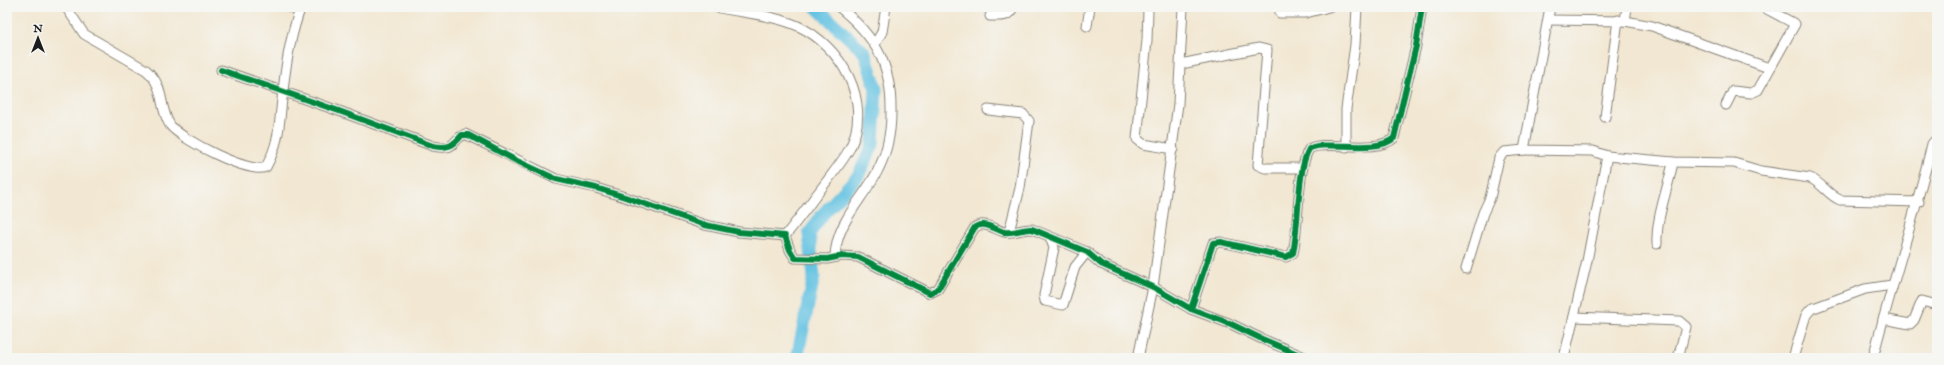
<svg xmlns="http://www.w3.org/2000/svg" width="1944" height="365" viewBox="0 0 1944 365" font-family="'IM FELL English',serif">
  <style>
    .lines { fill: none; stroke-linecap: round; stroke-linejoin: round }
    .river { stroke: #64c2e2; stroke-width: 13 }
    .minor-casing { stroke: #878277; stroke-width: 11 }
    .minor { stroke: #fff; stroke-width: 9 }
    .cycleway-casing { stroke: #f6f6f2; stroke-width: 8 }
    .cycleway { stroke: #00873e; stroke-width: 6 }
  </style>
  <rect width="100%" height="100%" fill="#f6f6f2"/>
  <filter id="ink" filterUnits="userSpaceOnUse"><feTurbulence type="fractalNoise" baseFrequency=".025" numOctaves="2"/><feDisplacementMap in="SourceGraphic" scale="8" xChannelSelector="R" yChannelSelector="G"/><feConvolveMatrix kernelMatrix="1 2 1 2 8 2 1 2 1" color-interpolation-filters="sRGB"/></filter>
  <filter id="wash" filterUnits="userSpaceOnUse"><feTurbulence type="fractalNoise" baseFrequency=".012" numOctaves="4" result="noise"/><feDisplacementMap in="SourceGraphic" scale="16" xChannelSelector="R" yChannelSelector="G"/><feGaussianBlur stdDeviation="0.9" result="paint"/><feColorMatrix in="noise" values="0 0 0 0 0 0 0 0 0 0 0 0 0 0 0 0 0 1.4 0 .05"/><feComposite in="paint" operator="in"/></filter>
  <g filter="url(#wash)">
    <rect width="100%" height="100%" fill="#f2e7d2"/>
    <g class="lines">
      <path class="river" d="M797,358L814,276L809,234L822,215L858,176L873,145L876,89L865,53L816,7"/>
    </g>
  </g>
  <g filter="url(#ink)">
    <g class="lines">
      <g class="minor-casing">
        <g id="minor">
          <path d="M66,7L84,34L146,70C166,87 158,106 170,125C180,139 250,175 266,167C281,140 279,120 283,91C286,63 291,33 301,7"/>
          <path d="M288,7L300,10"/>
          <path d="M715,7C742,13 773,15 798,26C841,46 873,101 850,148C843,161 832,174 824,185C811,202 798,220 785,236"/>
          <path d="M1550,7L1524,150L1593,151L1607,156L1587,261L1564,358"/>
          <path d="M1148,10L1147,40L1137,139L1143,144L1173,149"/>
          <path d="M1280,13H1306L1329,7"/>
          <path d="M990,16C1000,16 1009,18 1013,7"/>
          <path d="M1548,20L1625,21L1652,26L1769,68"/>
          <path d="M1625,21L1627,7"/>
          <path d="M1087,26L1090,7"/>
          <path d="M875,44L882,32L886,7"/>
          <path d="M1181,64L1259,48L1267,50L1258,165L1265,168H1303"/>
          <path d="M221,70L339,111L433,146C457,151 450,141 465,134L556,179L596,188L625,197L705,225L739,232L785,236"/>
          <path d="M1726,105L1733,91L1751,93L1758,90L1795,24L1763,7"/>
          <path d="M988,110L1023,114L1029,121L1020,188L1009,232"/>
          <path d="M1605,117L1618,20"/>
          <path d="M1346,147V109L1355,45L1357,7"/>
          <path d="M1607,156L1673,162L1734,163L1761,171L1810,178C1822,183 1828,195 1840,200L1919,202"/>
          <path d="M785,236L790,250L795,258L827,259L842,256L858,257L930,293L938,289L975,227C985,221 994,229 1004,232C1014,234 1023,228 1032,229L1087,252L1101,264L1153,287L1191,309L1231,324L1262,339L1307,358"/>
          <path d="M1050,237L1054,248L1044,295L1045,301L1063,305L1075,267L1087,252"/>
          <path d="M1657,244C1656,216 1668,190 1673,162"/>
          <path d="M835,257C836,223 862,200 877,172C887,153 891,135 891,113C892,65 876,37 839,7"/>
          <path d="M1466,269L1483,213L1490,198L1499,158L1504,152L1524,150"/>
          <path d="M1191,309L1213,243L1221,242L1286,257L1293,253C1299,227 1297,169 1309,149C1323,139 1376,155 1394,138L1416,46L1422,7"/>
          <path d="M1574,317L1679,321L1686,327L1678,358"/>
          <path d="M1883,319L1910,324L1914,320L1922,301L1937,305"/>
          <path d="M1138,358L1153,287L1178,104L1183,7"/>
          <path d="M1793,358L1806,315L1811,309L1865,289L1892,285"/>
          <path d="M1873,358C1891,286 1915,216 1932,144L1937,138"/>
        </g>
      </g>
      <use href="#minor" class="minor"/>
      <g class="cycleway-casing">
        <g id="cycleway">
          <path d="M221,70L339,111L433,146C448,149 453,146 462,135H468L517,161L556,179L596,188L625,197L705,225L739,232L785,236L790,250L795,258L827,259L842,256L858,257L930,293L938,289L975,227C985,221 994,229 1004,232C1014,234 1023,228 1032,229L1087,252L1101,264L1153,287L1191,309L1231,324L1262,339L1307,358"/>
          <path d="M1191,309L1213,243L1221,242L1286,257L1293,253C1299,227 1297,169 1309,149C1323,139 1376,155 1394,138L1416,46L1422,7"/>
        </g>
      </g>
      <use href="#cycleway" class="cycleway"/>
    </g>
  </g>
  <rect width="1944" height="365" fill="none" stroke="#f6f6f2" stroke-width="24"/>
  <g transform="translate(38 38)" stroke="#f6f6f2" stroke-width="3" paint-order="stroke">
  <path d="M0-3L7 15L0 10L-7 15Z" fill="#1c1c1c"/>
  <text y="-6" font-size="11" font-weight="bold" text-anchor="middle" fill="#1c1c1c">N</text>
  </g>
</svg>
